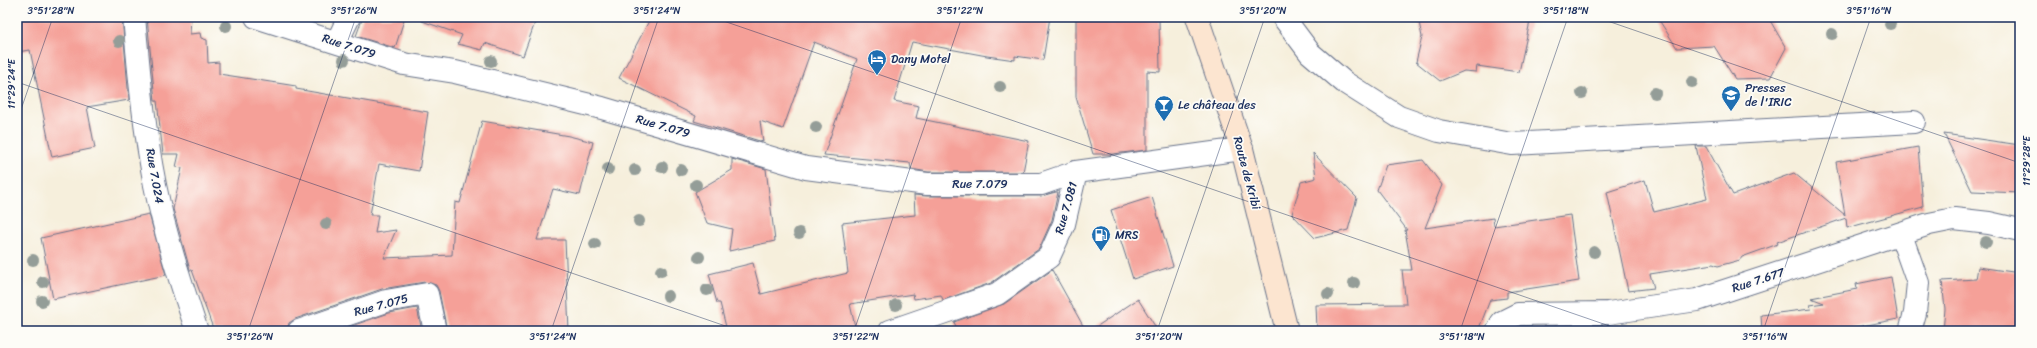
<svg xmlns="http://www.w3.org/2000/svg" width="2037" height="348" viewBox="0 0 2037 348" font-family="Sriracha,sans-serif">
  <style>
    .building { fill: #f5a098 }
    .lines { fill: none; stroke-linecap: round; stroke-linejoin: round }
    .minor-casing { stroke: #68728a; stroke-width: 24 }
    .secondary-casing { stroke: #68728a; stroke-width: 24 }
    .minor { stroke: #fff; stroke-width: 22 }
    .secondary { stroke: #fce5d0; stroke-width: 22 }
    .tree { fill: #949d98 }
    .ticks { fill: none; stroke: #1b2f5e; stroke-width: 1; stroke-opacity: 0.45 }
    .labels { text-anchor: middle; stroke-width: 3.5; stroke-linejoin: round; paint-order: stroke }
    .street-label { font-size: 12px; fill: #1b2f5e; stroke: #fdfcf7 }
    .poi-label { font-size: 12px; fill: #1b2f5e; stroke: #fdfcf7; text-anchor: start }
    .neatline { fill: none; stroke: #1b2f5e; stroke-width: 1.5 }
    .ticks-label { font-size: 10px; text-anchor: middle; fill: #1b2f5e }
  </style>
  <rect width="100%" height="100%" fill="#fdfcf7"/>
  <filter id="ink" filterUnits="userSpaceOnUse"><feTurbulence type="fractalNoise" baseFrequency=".025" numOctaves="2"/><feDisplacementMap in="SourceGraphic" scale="8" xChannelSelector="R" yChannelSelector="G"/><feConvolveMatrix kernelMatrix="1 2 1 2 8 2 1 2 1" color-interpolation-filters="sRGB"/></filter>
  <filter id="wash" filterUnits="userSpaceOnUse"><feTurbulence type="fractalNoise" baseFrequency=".012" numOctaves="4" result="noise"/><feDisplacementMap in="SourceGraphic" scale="16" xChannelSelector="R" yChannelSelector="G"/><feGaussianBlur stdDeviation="0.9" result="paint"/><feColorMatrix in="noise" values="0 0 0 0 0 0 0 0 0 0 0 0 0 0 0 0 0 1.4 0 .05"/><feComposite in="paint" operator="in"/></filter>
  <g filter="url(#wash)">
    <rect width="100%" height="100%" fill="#f6efdc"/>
    <g id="blocks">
      <g class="building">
        <path d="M17,17H122L129,100L87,107L95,148L52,157L30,50L17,52Z"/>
        <path d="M147,17H191L190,34L200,33L201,38L207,40L208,63L219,62V74L296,86V89L428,112L419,171L379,164L370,215H378L375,233L396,230L384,258L452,255L455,202L460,203L482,121L569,136L593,142L580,195L553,189L537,240H565L569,331H447L439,291L436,285L425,282L382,289L295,319L289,323L287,331H214L192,270H190L173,209L182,168L176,167L179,154H163L157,101H155Z"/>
        <path d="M363,17H405L395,48L356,36Z"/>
        <path d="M423,17H537L523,56L485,43L482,50L458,44L462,35L422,21Z"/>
        <path d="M651,17H1050L1043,60L1015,56V60L987,56L912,42L894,101L919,106L916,118L1029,141L1023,172H928L911,169L910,163L824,155L857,59L814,42L783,129L760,121L763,142L694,121L696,116L619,78Z"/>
        <path d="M1076,17H1159L1160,72L1147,71V150L1113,154H1093L1076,97Z"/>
        <path d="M1418,17H1531L1519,72L1477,66L1476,72L1464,71L1440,81L1416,62L1422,37Z"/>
        <path d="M1657,17H1768L1786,48L1770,78L1735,79L1714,46L1677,48Z"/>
        <path d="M1944,134L2020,145V193L1972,191Z"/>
        <path d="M1696,146H1706L1733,195L1794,173L1845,215L1836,162L1918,147L1923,207L1847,228L1846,218L1777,242L1778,244L1742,257L1740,260L1718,266L1713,264L1650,274L1654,288L1628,291L1607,192L1645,180L1654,212L1707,199Z"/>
        <path d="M1313,153L1357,198L1348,230L1315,238L1292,214L1301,182L1316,178Z"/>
        <path d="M732,159L766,169L775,241L729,251L732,229L707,223L695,192L732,170Z"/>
        <path d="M1423,160L1442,185L1425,228L1493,218L1494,226L1570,215L1579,281L1507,292V298L1490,300L1478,331L1317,329L1316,305L1406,304L1402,270H1412L1405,230H1407L1377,190L1386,165Z"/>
        <path d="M1056,192H1058L1052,220L1039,249L991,283L943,300L941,295L914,299L913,294L850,304L856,331H727L720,303H717L709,274L753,263L761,294L848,273L842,223L915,215L914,195L927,196H1041Z"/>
        <path d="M1152,197L1173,266L1133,279L1111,210Z"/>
        <path d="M149,214L166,275L53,299L41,238Z"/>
        <path d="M1978,267L2020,273V331H1943L1945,309L1942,281L1976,279Z"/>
        <path d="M1052,270L1086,331H958L954,322L1004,304Z"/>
        <path d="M1891,277L1898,319L1836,331H1762L1761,315L1811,309L1810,305L1824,303L1811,298L1857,289L1856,284Z"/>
        <path d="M1138,299L1158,331H1090Z"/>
        <path d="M417,308L422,331H337L389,313Z"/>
      </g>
    </g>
  </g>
  <g filter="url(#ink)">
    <use href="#blocks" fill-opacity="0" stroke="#68728a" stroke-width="1"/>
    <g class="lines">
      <g class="minor-casing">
        <g id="minor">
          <path d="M134,17C139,73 144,130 155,185C165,235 181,283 197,331"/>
          <path d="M256,17L404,64L455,72L602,108L806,168L927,184H1041L1076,172"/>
          <path d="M1283,17L1310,53L1344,82L1399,117L1439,131L1512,144L1914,122"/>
          <path d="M337,42L349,17"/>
          <path d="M1901,235L1918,283L1915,313L1910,331"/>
          <path d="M299,331L386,301L427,294L435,331"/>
          <path d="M890,331L997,294L1049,257L1064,224L1076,172L1242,149"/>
          <path d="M1497,331L1502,322L1518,314L1608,313L1697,300L1929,224L1954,219L1989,223L2020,230"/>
        </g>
      </g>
      <g class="secondary-casing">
        <path id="secondary" d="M1197,17L1242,149L1287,331"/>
      </g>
      <use href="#minor" class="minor"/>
      <use href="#secondary" class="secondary"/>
    </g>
    <g class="tree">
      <circle cx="1890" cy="24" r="6"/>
      <circle cx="226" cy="26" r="6"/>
      <circle cx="1832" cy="34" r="6"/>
      <circle cx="119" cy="41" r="6"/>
      <circle cx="344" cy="60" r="6"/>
      <circle cx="491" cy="61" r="6"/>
      <circle cx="1692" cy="82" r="6"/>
      <circle cx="1000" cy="87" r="6"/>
      <circle cx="1582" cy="93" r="6"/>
      <circle cx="1655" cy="93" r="6"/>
      <circle cx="816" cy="127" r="6"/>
      <circle cx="662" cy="167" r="6"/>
      <circle cx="608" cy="169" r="6"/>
      <circle cx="635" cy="170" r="6"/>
      <circle cx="681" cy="170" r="6"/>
      <circle cx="696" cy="185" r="6"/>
      <circle cx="639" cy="221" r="6"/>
      <circle cx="326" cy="224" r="6"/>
      <circle cx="799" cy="233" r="6"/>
      <circle cx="1986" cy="242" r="6"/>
      <circle cx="595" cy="244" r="6"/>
      <circle cx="1594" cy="252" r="6"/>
      <circle cx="699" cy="257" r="6"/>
      <circle cx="33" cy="260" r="6"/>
      <circle cx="661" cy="271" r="6"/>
      <circle cx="43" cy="282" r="6"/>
      <circle cx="1354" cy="283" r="6"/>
      <circle cx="707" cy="290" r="6"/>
      <circle cx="1328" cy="294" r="6"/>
      <circle cx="668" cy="296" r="6"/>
      <circle cx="42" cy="301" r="6"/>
      <circle cx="896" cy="305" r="6"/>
    </g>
  </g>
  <path class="ticks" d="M712,17L1624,331M1596,17L2020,163M17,82L740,331M17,121L53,17M248,331L356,17M551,331L659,17M854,331L962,17M1157,331L1265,17M1460,331L1568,17M1763,331L1871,17"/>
  <defs>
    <g id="hotel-pin" transform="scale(1)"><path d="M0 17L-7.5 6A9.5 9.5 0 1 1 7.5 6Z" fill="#1f6fb2" stroke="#fdfcf7"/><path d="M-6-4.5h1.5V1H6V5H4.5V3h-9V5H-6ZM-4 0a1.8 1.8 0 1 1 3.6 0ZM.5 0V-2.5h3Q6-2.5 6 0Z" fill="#fff"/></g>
    <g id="university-pin" transform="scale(1)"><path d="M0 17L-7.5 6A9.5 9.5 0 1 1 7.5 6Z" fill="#1f6fb2" stroke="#fdfcf7"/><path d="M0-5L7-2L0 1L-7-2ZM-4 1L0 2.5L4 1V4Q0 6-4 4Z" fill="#fff"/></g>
    <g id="bar-pin" transform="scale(1)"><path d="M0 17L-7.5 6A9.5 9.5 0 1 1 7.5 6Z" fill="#1f6fb2" stroke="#fdfcf7"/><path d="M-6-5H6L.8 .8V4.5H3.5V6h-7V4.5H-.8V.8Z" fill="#fff"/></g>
    <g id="fuel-pin" transform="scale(1)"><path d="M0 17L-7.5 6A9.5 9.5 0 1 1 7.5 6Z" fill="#1f6fb2" stroke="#fdfcf7"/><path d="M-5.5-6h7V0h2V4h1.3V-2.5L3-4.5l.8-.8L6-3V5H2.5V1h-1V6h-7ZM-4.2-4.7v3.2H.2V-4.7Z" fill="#fff"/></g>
  </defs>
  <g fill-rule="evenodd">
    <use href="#hotel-pin" x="877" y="59"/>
    <use href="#university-pin" x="1731" y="95"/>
    <use href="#bar-pin" x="1164" y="105"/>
    <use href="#fuel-pin" x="1101" y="235"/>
  </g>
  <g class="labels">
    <g class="street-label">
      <text transform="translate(349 46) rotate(18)" y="4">Rue 7.079</text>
      <text transform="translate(663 126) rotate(16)" y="4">Rue 7.079</text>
      <text transform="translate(1247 173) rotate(75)" y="4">Route de Kribi</text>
      <text transform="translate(155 176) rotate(80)" y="4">Rue 7.024</text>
      <text x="980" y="188">Rue 7.079</text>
      <text transform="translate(1066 208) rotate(-74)" y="4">Rue 7.081</text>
      <text transform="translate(1758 280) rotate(-18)" y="4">Rue 7.677</text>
      <text transform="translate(381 305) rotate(-15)" y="4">Rue 7.075</text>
    </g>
    <g class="poi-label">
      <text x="891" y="63">Dany Motel</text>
      <text x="1745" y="92">Presses<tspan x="1745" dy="14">de l'IRIC</tspan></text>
      <text x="1178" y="109">Le château des</text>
      <text x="1115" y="239">MRS</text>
    </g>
  </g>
  <rect width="2037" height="348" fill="none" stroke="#fdfcf7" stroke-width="44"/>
  <rect x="22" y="22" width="1993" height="304" class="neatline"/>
  <g class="ticks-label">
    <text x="51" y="14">3°51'28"N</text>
    <text x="354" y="14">3°51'26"N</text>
    <text x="657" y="14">3°51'24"N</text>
    <text x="960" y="14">3°51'22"N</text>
    <text x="1263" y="14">3°51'20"N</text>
    <text x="1566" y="14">3°51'18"N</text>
    <text x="1869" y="14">3°51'16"N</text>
    <text transform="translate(11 84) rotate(-90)" y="4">11°29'24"E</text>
    <text transform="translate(2026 161) rotate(-90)" y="4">11°29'28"E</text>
    <text x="250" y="340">3°51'26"N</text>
    <text x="553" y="340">3°51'24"N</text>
    <text x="856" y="340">3°51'22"N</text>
    <text x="1159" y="340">3°51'20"N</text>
    <text x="1462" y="340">3°51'18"N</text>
    <text x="1765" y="340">3°51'16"N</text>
  </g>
</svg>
